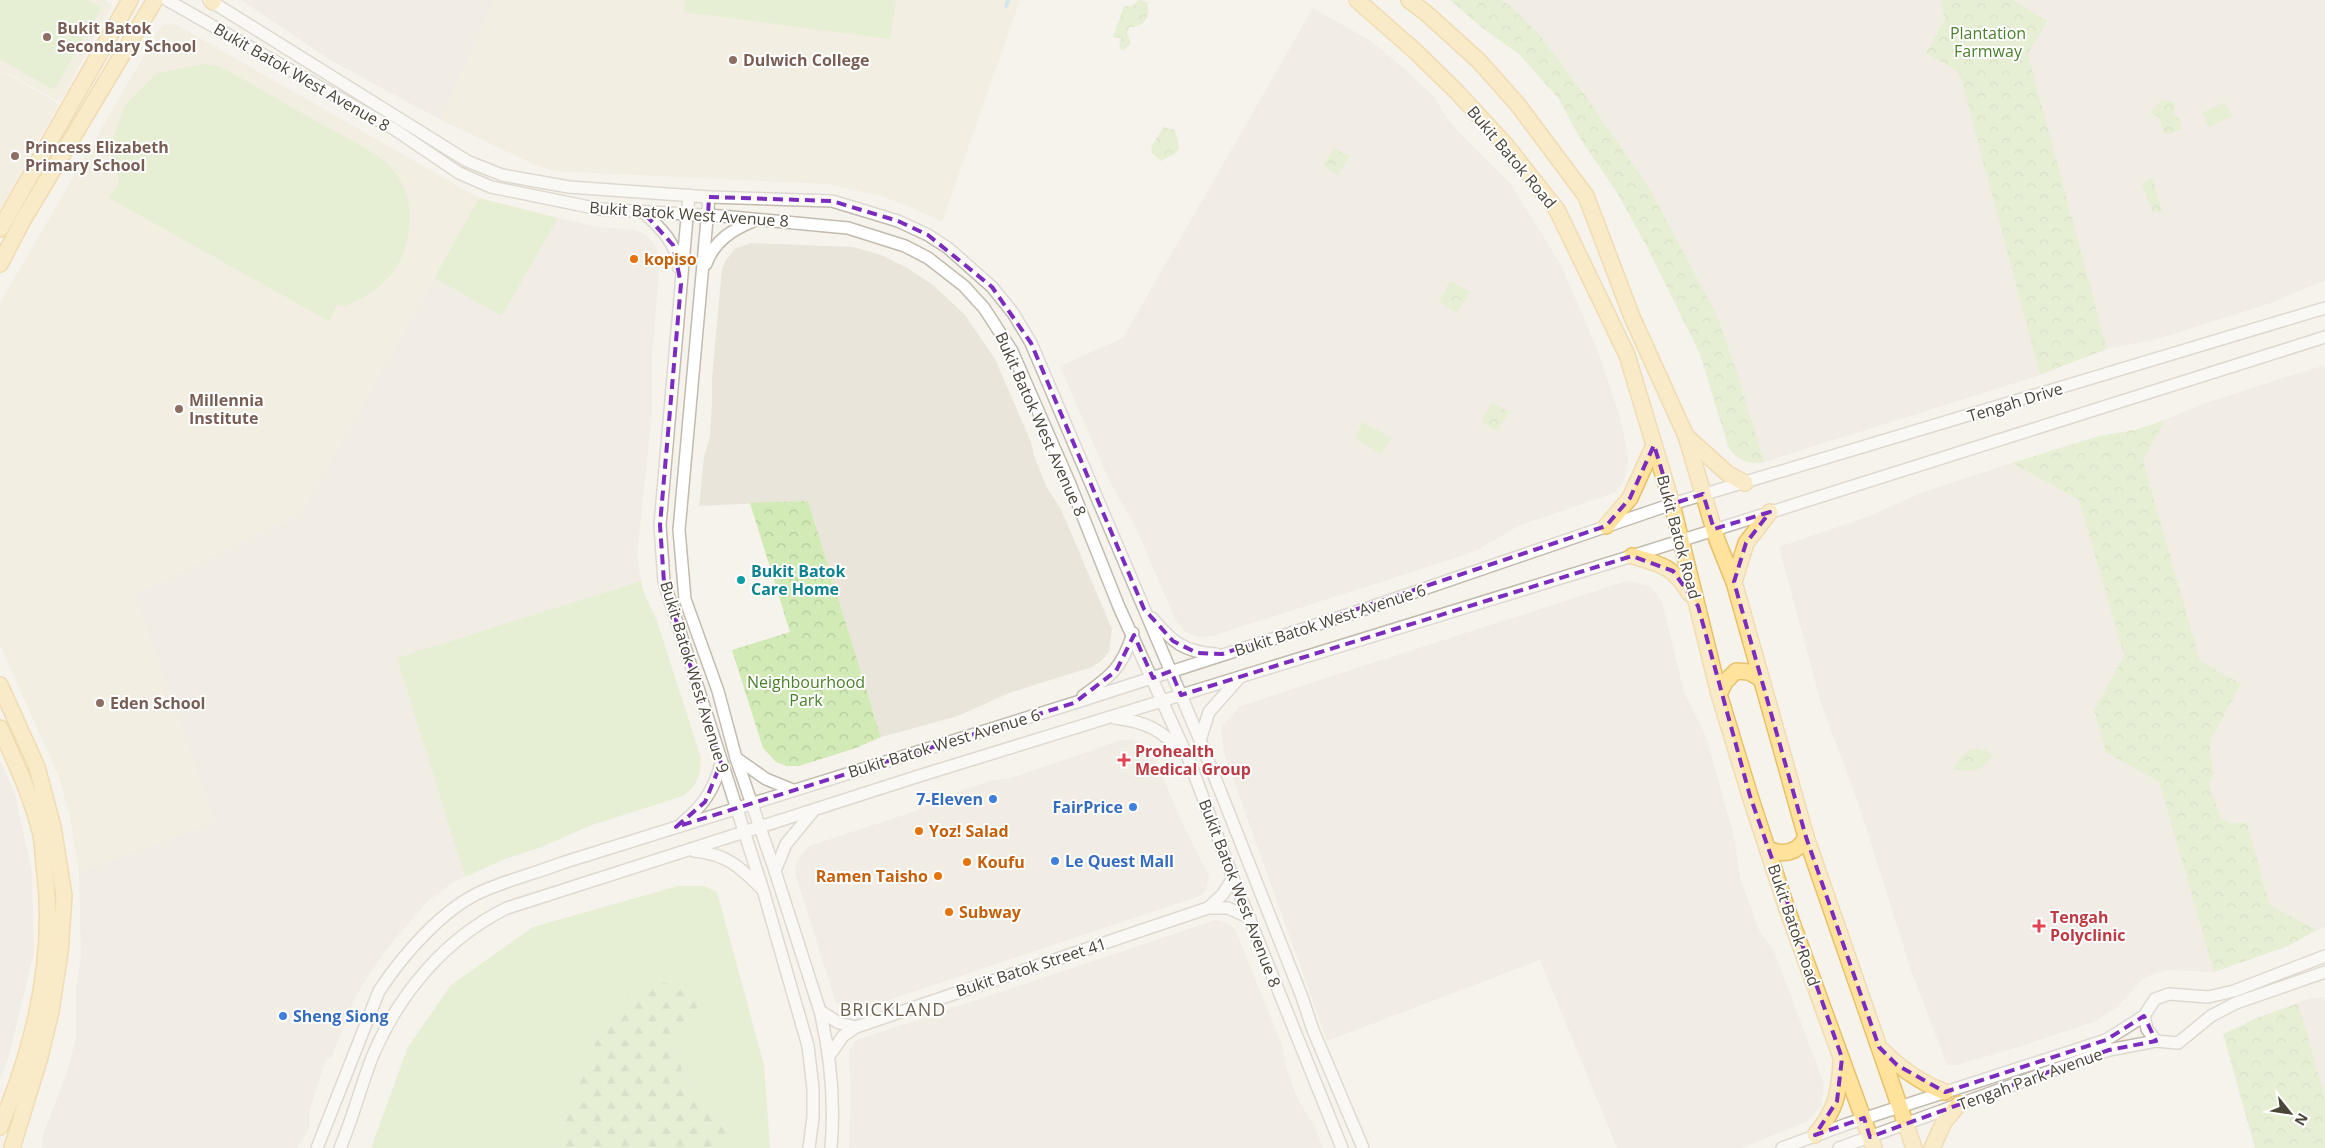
<svg xmlns="http://www.w3.org/2000/svg" width="2325" height="1148" viewBox="0 0 2325 1148" font-family="'Open Sans',sans-serif">
  <style>
    .residential { fill: #eae5da }
    .education { fill: #efe8d6 }
    .green { fill: #d2eab5 }
    .forest { fill: url(#forest-firs) }
    .park { fill: url(#park-crowns) }
    .lines { fill: none; stroke-linecap: round; stroke-linejoin: round }
    .stream { stroke: #a9d4f2; stroke-width: 4 }
    .minor-casing { stroke: #c2bbae; stroke-width: 14 }
    .major-casing { stroke: #e6c16a; stroke-width: 18 }
    .minor { stroke: #fff; stroke-width: 11 }
    .major { stroke: #ffe39c; stroke-width: 15 }
    .marked { fill: none; stroke: #7b2cbf; stroke-width: 4; stroke-dasharray: 10 6; stroke-linejoin: round }
    .education-dot { fill: #8d6e63; stroke: #fff; stroke-width: 2 }
    .food-dot { fill: #e8710a; stroke: #fff; stroke-width: 2 }
    .culture-dot { fill: #0f9aa8; stroke: #fff; stroke-width: 2 }
    .health-dot { fill: #e0444e; stroke: #fff; stroke-width: 2 }
    .shop-dot { fill: #3f7fe0; stroke: #fff; stroke-width: 2 }
    .labels { text-anchor: middle; stroke-width: 4; stroke-linejoin: round; paint-order: stroke }
    .education-label { font-size: 16px; font-weight: bold; fill: #785e54; stroke: #fff; text-anchor: start }
    .park-label { font-size: 16px; fill: #4a7f2a; stroke: #fff }
    .street-label { font-size: 16px; fill: #4b4439; stroke: #fff }
    .food-label { font-size: 16px; font-weight: bold; fill: #c56008; stroke: #fff; text-anchor: start }
    .culture-label { font-size: 16px; font-weight: bold; fill: #0d838f; stroke: #fff; text-anchor: start }
    .health-label { font-size: 16px; font-weight: bold; fill: #be3a42; stroke: #fff; text-anchor: start }
    .shop-label { font-size: 16px; font-weight: bold; fill: #366cbe; stroke: #fff; text-anchor: end }
    .neighbourhood-label { font-size: 18px; letter-spacing: 1px; fill: #6e6250; stroke: #fff }
  </style>
  <defs>
    <pattern id="forest-firs" width="22" height="20" patternUnits="userSpaceOnUse" patternTransform="scale(1.25)"><rect width="22" height="20" fill="#d2eab5"/><path d="M5 1l3.5 6h-7zM16 11l3.5 6h-7z" fill="#b6ca9c"/></pattern>
    <pattern id="park-crowns" width="20" height="18" patternUnits="userSpaceOnUse" patternTransform="scale(1.25)"><rect width="20" height="18" fill="#d2eab5"/><path d="M2 6a3 3 0 1 1 6 0M12 15a3 3 0 1 1 6 0" fill="none" stroke="#b6ca9c"/></pattern>
  </defs>
  <rect width="100%" height="100%" fill="#f6f3ec"/>
  <g class="residential">
    <path d="M241,0H495L441,120L330,60Z"/>
    <path d="M1501,0H1940L1945,19L1926,53L1959,72L2040,375L1764,462L1736,369L1716,313L1649,188L1590,102L1539,34Z"/>
    <path d="M2013,0H2325V280L2271,303L2157,339L2107,349Z"/>
    <path d="M1313,8L1371,41L1408,72L1434,97L1451,124L1510,183L1561,265L1597,349L1620,417L1628,456L1627,470L1623,483L1614,493L1520,525L1474,552L1212,636L1199,637L1186,632L1176,621L1136,528L1110,482L1060,366L1123,338Z"/>
    <path d="M558,218L598,227L636,230L647,236L656,247L660,262L652,356V411L637,556L641,581L397,658L465,877L453,882L427,902L389,946L371,972L354,999L332,1056L326,1059L309,1112V1129L297,1148H42L43,1135L67,1072L76,1038V988L81,956L79,872L214,822L134,594L299,515L434,278L502,316Z"/>
    <path d="M752,243L853,247L881,255L909,269L933,285L965,315L995,359L1031,442L1034,456L1047,488L1060,507L1112,629L1109,652L1101,661L1092,667L1009,693L958,716L881,737L808,501L699,506L704,457L710,436L712,402V377L722,269L726,260L736,248Z"/>
    <path d="M2325,365V927L2317,930L2270,905L2247,823H2230L2221,818L2217,812L2211,791L2210,782L2214,774L2210,751L2211,739L2241,684L2200,662L2143,460L2165,420L2205,403Z"/>
    <path d="M2012,463L2079,500L2124,656L2094,710L2106,752L2159,782L2214,972L2168,970L2152,974L2143,979L2117,1007L2096,1021L2008,1050L1956,1065H1947L1910,967L1859,805L1821,703L1779,547L1870,516L1918,494Z"/>
    <path d="M1627,581L1650,586L1662,602L1684,692L1706,737L1734,836L1740,878L1759,930L1774,951L1824,1084L1821,1107L1806,1122L1742,1148H1617L1540,960L1327,1041L1224,753L1221,728L1240,706Z"/>
    <path d="M1121,740H1133L1144,744L1153,752L1179,816L1209,876L1205,891L1200,896L859,1010L845,1009L839,1005L835,1000L796,876L795,868L800,857L809,846L910,813L957,792L991,781L1012,778Z"/>
    <path d="M0,760L15,794L32,872L34,952L9,1056L0,1079Z"/>
    <path d="M1215,920L1228,923L1235,929L1282,1045L1286,1067L1298,1100L1314,1125L1323,1148H849L851,1089L849,1059L850,1050L855,1041Z"/>
    <path d="M2325,997V1097L2298,1003L2308,999Z"/>
  </g>
  <g class="education">
    <path d="M0,0H105L112,5L60,102L0,69Z"/>
    <path d="M495,0H1020L942,222L911,207L884,197L828,184L553,171L533,164L441,120Z"/>
    <path d="M171,24L179,26L479,198L299,515L134,594L214,822L79,872L70,817L59,777L0,645V303L157,33L163,25Z"/>
    <path d="M0,70L59,104L0,209Z"/>
  </g>
  <g class="green">
    <path d="M0,0H88L101,8L54,90L0,59Z"/>
    <path d="M686,0H896L890,39L684,12Z"/>
    <path d="M205,64L219,66C257,87 294,109 332,130C352,141 385,156 397,175C411,195 412,218 407,241C398,277 376,292 344,307L337,305L329,321L109,198L119,182L112,154L113,139L125,105L157,73Z"/>
    <path d="M2225,102L2232,116L2209,127L2202,113Z"/>
    <path d="M479,198L558,218L502,316L434,278Z"/>
    <path d="M1363,422L1391,438L1382,454L1355,438Z"/>
    <path d="M641,581L644,593L657,621L701,758C700,776 698,785 683,796L589,826L542,847L505,859L465,877L397,658Z"/>
    <path d="M678,886H704L717,892L764,1065L770,1148H731V1134L683,1075L675,1038L602,1027L553,1148H371L408,1047L451,985L533,927Z"/>
  </g>
  <path class="forest" d="M650,981C672,984 685,985 700,1004L675,1038L683,1075L731,1134V1148H553L602,1027L626,997Z"/>
  <g class="park">
    <path d="M1140,0L1147,2C1151,16 1145,28 1129,27L1127,33L1131,43L1128,47L1122,50L1119,46L1121,38L1113,37L1124,6H1132Z"/>
    <path d="M1450,0H1501L1510,6L1539,34L1590,102L1649,188L1716,313L1736,369L1764,462C1748,465 1736,460 1728,446L1700,354L1647,247L1616,191L1578,135L1559,99L1520,55L1481,27Z"/>
    <path d="M1940,0H2013L2047,21L2028,54L2107,349L2040,375L1959,72L1926,53L1945,19Z"/>
    <path d="M2165,100L2175,102L2174,115L2179,118L2182,129L2167,134L2163,133L2160,118L2150,113L2161,101Z"/>
    <path d="M1163,127L1175,130C1177,137 1178,142 1179,148L1176,153L1161,161L1152,153L1151,148Z"/>
    <path d="M1334,148L1349,156L1338,175L1323,166Z"/>
    <path d="M2152,177L2162,211L2153,212L2142,184Z"/>
    <path d="M1451,281L1470,292L1458,313L1439,302Z"/>
    <path d="M1492,402L1509,412L1497,431L1481,422Z"/>
    <path d="M2165,420L2143,460L2200,661L2241,684L2211,739L2210,751L2214,774L2210,782L2211,791L2221,818L2230,823H2247L2270,905L2317,930L2288,946L2214,972L2159,782L2106,752L2094,710L2124,656L2079,500L2012,463L2099,436L2135,430Z"/>
    <path d="M808,501L881,737L856,748L799,766H787L776,762L763,748L732,650L790,632L750,503Z"/>
    <path d="M1976,749L1985,750L1993,755C1984,770 1971,775 1954,768C1960,758 1964,751 1976,749Z"/>
    <path d="M2298,1003L2325,1097V1148H2255L2223,1034L2257,1018Z"/>
  </g>
  <g class="lines">
    <path class="stream" d="M1006,6L1008,0"/>
    <g class="minor-casing">
      <g id="minor">
        <path d="M167,0L394,129L459,173L491,187L599,209L721,216L848,228L905,246L928,258L964,286L984,308L1012,351L1070,484L1119,607L1189,760L1233,878L1342,1148"/>
        <path d="M209,0L467,161L502,175L569,187L709,197L832,201L898,221L928,235L948,248L992,287L1013,313L1031,343L1200,740L1302,997L1313,1030L1363,1148"/>
        <path d="M689,195L660,525L664,582L763,890L808,1046L813,1088V1117L809,1148"/>
        <path d="M709,197L679,530L685,599L718,691L736,758L775,871L820,1011C831,1057 835,1101 831,1148"/>
        <path d="M644,213C661,228 677,244 679,268"/>
        <path d="M706,264C714,241 732,230 753,221"/>
        <path d="M1152,618C1173,642 1183,652 1216,654"/>
        <path d="M1083,696C1110,677 1123,667 1133,633"/>
        <path d="M1115,718C1148,722 1161,730 1183,753"/>
        <path d="M1200,740L1209,712L1240,677"/>
        <path d="M736,758L766,779L793,790"/>
        <path d="M682,823C703,806 714,790 721,763"/>
        <path d="M694,851C726,854 739,866 761,888"/>
        <path d="M775,871L786,844L814,810"/>
        <path d="M1208,908L1223,894L1233,878"/>
        <path d="M820,1011L839,1023L856,1027"/>
        <path d="M2144,1016L2147,1029L2156,1041"/>
        <path d="M829,1056L843,1036L856,1027L1208,908H1228L1250,918"/>
        <path d="M317,1148L379,991C402,956 443,908 483,891C508,880 536,873 562,863L1074,703L1368,608L1672,504L2325,308"/>
        <path d="M340,1148C353,1118 361,1085 373,1055C400,992 446,938 507,908L922,775L1632,556L2325,337"/>
        <path d="M1782,1148L1847,1124L2106,1040L2144,1016L2155,999L2169,994L2208,997L2234,991L2325,956"/>
        <path d="M1839,1148L2109,1050L2156,1041L2178,1043L2211,1016L2236,1003L2325,972"/>
      </g>
    </g>
    <g class="major-casing">
      <g id="major">
        <path d="M212,0L213,2"/>
        <path d="M1357,0L1415,51L1456,91L1505,144L1557,210L1627,355L1672,504L1719,694L1750,796L1787,909L1874,1148"/>
        <path d="M1409,0L1426,13L1479,61L1518,105L1586,196L1632,317L1686,436L1717,540L1734,582L1806,837L1914,1148"/>
        <path d="M0,229L130,0"/>
        <path d="M0,264L23,220L155,0"/>
        <path d="M1686,436L1728,474L1745,483"/>
        <path d="M1606,526L1630,498L1654,445"/>
        <path d="M1632,556C1661,564 1674,567 1690,594"/>
        <path d="M1734,582L1746,543L1770,512"/>
        <path d="M0,685L37,767L53,827L64,896L60,952L51,1011L40,1057L12,1148"/>
        <path d="M1719,694L1725,682L1736,671L1749,672L1761,679"/>
        <path d="M0,728C15,761 31,795 40,831C43,842 43,853 44,865C56,954 35,1045 0,1127"/>
        <path d="M1768,849C1784,856 1798,853 1806,837"/>
        <path d="M1882,1050C1900,1068 1921,1083 1945,1092"/>
        <path d="M1815,1135C1836,1110 1839,1094 1841,1063"/>
        <path d="M1932,1148L1944,1122L1959,1104"/>
      </g>
    </g>
    <use href="#minor" class="minor"/>
    <use href="#major" class="major"/>
  </g>
  <path d="M0 0H2325V1148H0ZM709,197L832,201L898,221L928,235L992,287L1031,343L1144,609L1173,641L1197,653L1222,654L1606,526L1630,498L1654,445L1672,504L1703,494L1714,529L1770,512L1746,543L1734,582L1806,837L1879,1047L1897,1065L1945,1092L2106,1040L2144,1016L2156,1041L2109,1050L1870,1137L1864,1118L1815,1135L1837,1101L1842,1058L1750,796L1698,606L1673,571L1632,556L1181,695L1171,671L1153,678L1134,635L1116,671L1074,703L676,827L705,802L721,763L664,582L660,525L681,284L673,245L644,213L708,216Z" fill="#f6f3ec" fill-opacity=".55" fill-rule="evenodd"/>
  <path class="marked" d="M709,197L832,201L898,221L928,235L992,287L1031,343L1144,609L1173,641L1197,653L1222,654L1606,526L1630,498L1654,445L1672,504L1703,494L1714,529L1770,512L1746,543L1734,582L1806,837L1879,1047L1897,1065L1945,1092L2106,1040L2144,1016L2156,1041L2109,1050L1870,1137L1864,1118L1815,1135L1837,1101L1842,1058L1750,796L1698,606L1673,571L1632,556L1181,695L1171,671L1153,678L1134,635L1116,671L1074,703L676,827L705,802L721,763L664,582L660,525L681,284L673,245L644,213L708,216Z"/>
  <g class="education-dot">
    <circle cx="47" cy="37" r="5"/>
    <circle cx="733" cy="60" r="5"/>
    <circle cx="15" cy="156" r="5"/>
    <circle cx="179" cy="409" r="5"/>
    <circle cx="100" cy="703" r="5"/>
  </g>
  <g class="food-dot">
    <circle cx="634" cy="259" r="5"/>
    <circle cx="919" cy="831" r="5"/>
    <circle cx="967" cy="862" r="5"/>
    <circle cx="938" cy="876" r="5"/>
    <circle cx="949" cy="912" r="5"/>
  </g>
  <circle class="culture-dot" cx="741" cy="580" r="5"/>
  <g class="health-dot">
    <path d="M1121.5 752.5h5v5h5v5h-5v5h-5v-5h-5v-5h5z"/>
    <path d="M2036.5 918.5h5v5h5v5h-5v5h-5v-5h-5v-5h5z"/>
  </g>
  <g class="shop-dot">
    <circle cx="993" cy="799" r="5"/>
    <circle cx="1133" cy="807" r="5"/>
    <circle cx="1055" cy="861" r="5"/>
    <circle cx="283" cy="1016" r="5"/>
  </g>
  <g class="labels">
    <g class="education-label">
      <text x="57" y="34">Bukit Batok<tspan x="57" dy="18">Secondary School</tspan></text>
      <text x="743" y="66">Dulwich College</text>
      <text x="25" y="153">Princess Elizabeth<tspan x="25" dy="18">Primary School</tspan></text>
      <text x="189" y="406">Millennia<tspan x="189" dy="18">Institute</tspan></text>
      <text x="110" y="709">Eden School</text>
    </g>
    <g class="park-label">
      <text x="1988" y="39">Plantation<tspan x="1988" dy="18">Farmway</tspan></text>
      <text x="806" y="688">Neighbourhood<tspan x="806" dy="18">Park</tspan></text>
    </g>
    <g class="street-label">
      <text transform="translate(302 77) rotate(30)" y="6">Bukit Batok West Avenue 8</text>
      <text transform="translate(1512 157) rotate(50)" y="6">Bukit Batok Road</text>
      <text transform="translate(689 214) rotate(4)" y="6">Bukit Batok West Avenue 8</text>
      <text transform="translate(2015 402) rotate(-17)" y="6">Tengah Drive</text>
      <text transform="translate(1041 424) rotate(66)" y="6">Bukit Batok West Avenue 8</text>
      <text transform="translate(1679 537) rotate(75)" y="6">Bukit Batok Road</text>
      <text transform="translate(1330 620) rotate(-18)" y="6">Bukit Batok West Avenue 6</text>
      <text transform="translate(695 677) rotate(73)" y="6">Bukit Batok West Avenue 9</text>
      <text transform="translate(944 743) rotate(-17)" y="6">Bukit Batok West Avenue 6</text>
      <text transform="translate(1240 893) rotate(69)" y="6">Bukit Batok West Avenue 8</text>
      <text transform="translate(1794 925) rotate(71)" y="6">Bukit Batok Road</text>
      <text transform="translate(1031 967) rotate(-18)" y="6">Bukit Batok Street 41</text>
      <text transform="translate(2030 1079) rotate(-20)" y="6">Tengah Park Avenue</text>
    </g>
    <g class="food-label">
      <text x="644" y="265">kopiso</text>
      <text x="929" y="837">Yoz! Salad</text>
      <text x="977" y="868">Koufu</text>
      <text x="928" y="882" text-anchor="end">Ramen Taisho</text>
      <text x="959" y="918">Subway</text>
    </g>
    <g class="culture-label">
      <text x="751" y="577">Bukit Batok<tspan x="751" dy="18">Care Home</tspan></text>
    </g>
    <g class="health-label">
      <text x="1135" y="757">Prohealth<tspan x="1135" dy="18">Medical Group</tspan></text>
      <text x="2050" y="923">Tengah<tspan x="2050" dy="18">Polyclinic</tspan></text>
    </g>
    <g class="shop-label">
      <text x="983" y="805">7-Eleven</text>
      <text x="1123" y="813">FairPrice</text>
      <text x="1065" y="867" text-anchor="start">Le Quest Mall</text>
      <text x="293" y="1022" text-anchor="start">Sheng Siong</text>
    </g>
    <g class="neighbourhood-label">
      <text x="893" y="1016">BRICKLAND</text>
    </g>
  </g>
  <g transform="translate(2290 1113) rotate(120)" stroke="#ffffff" stroke-width="4" paint-order="stroke">
  <path d="M0-4L9 19L0 12L-9 19Z" fill="#4b4439"/>
  <text y="-8" font-size="14" font-weight="bold" text-anchor="middle" fill="#4b4439">N</text>
  </g>
</svg>
